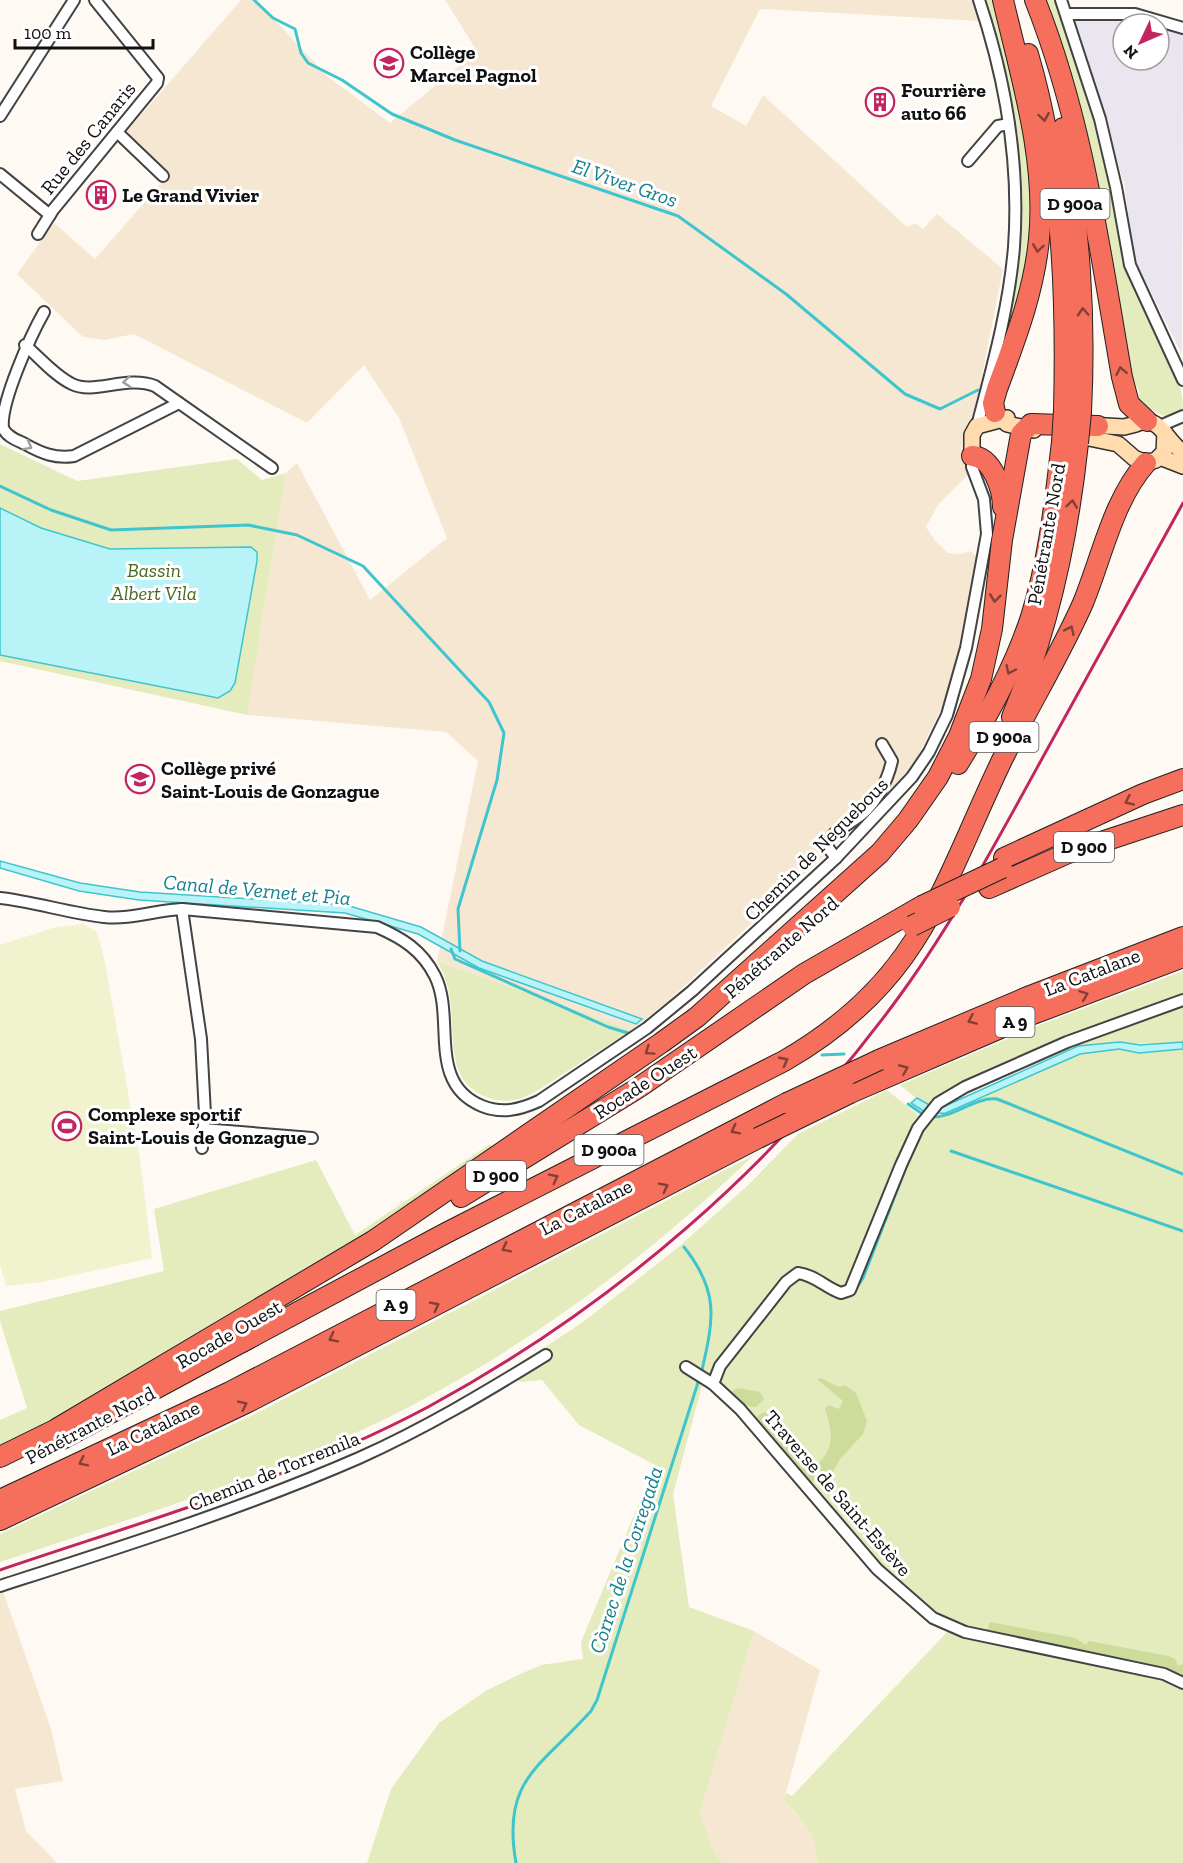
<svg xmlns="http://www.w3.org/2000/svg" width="1183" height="1863" viewBox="0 0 1183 1863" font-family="'Zilla Slab',serif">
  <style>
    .industrial { fill: #eae5ee }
    .farmland { fill: #f6e7d3 }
    .green { fill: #e4ebbc }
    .forest { fill: #cddb9b }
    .pitch { fill: #f1f2ce }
    .water { fill: #b8f4f7; stroke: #3ec5ce; stroke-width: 1.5 }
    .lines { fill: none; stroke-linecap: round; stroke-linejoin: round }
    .stream { stroke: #3ec5ce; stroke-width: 3 }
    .street-casing { stroke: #434343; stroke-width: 14 }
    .secondary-casing { stroke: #323232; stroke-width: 18 }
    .highway-casing { stroke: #212121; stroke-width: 22 }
    .street { stroke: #fff; stroke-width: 10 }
    .secondary { stroke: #ffdbae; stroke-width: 15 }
    .highway { stroke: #f56f5c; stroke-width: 20 }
    .rail { stroke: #c22661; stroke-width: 3 }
    .highway-bridge-casing { stroke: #212121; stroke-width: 22; stroke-linecap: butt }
    .highway-bridge { stroke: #f56f5c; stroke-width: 20 }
    .oneway { stroke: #824036 }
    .oneway2 { stroke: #9f9f9f }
    .labels { text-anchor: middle; stroke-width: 6; stroke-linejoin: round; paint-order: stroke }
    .shield { fill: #fff; stroke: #585858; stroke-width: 1.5 }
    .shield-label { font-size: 18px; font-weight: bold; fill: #101010 }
    .poi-label { font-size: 20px; font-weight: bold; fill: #101010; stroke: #fff; text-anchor: start }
    .street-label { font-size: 20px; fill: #101010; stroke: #fff }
    .park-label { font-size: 20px; font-style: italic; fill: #476a1f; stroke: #fff }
    .water-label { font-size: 21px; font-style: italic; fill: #16828e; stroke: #fff }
  </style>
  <rect width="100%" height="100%" fill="#fff9f3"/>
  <path class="industrial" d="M1131,18L1156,24H1123V60H1159V25L1183,33L1182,355L1134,257L1124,183L1074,20Z"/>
  <g class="farmland">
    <path d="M241,0H256L327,76L390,123L477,51L445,0H974L980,21L760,9L711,106L746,126L763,95L907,227L915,223L923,229L937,214L1003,269L978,395L965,441L970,473L938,505L926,527L936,542L948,553L961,554L971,551L976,556L952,687L915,762L895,790L668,1001L632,1030L437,961L478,761L446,732L247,715L286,473L297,463L370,600L447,538L399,418L364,365L307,423L134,334L104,340L83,337L17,274L54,223L95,259L165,179L121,138Z"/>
    <path d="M3,1591L51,1729L63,1781L15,1789L26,1831L57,1863H0V1592Z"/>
    <path d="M754,1631L820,1670L784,1800L811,1830L817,1847L818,1863H723L715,1855L700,1813Z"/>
  </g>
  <g class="green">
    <path d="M984,0H996C1013,73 1039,164 1032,239C1028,290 1009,339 994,389C1002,342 1014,295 1019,249C1027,166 1011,78 984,0Z"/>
    <path d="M1044,0H1057C1077,61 1096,121 1111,183C1118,211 1117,243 1127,268C1145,315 1183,360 1183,411L1166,417L1136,402L1140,393L1131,375Z"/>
    <path d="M0,444L77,481L237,459L262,480L286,473L247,715L0,661Z"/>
    <path d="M437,961L632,1030C609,1044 586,1059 563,1074C549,1083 535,1094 519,1099C492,1106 462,1091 456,1062C448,1024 458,997 437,961Z"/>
    <path d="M1183,971V995L1073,1034L973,1079L931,1106L921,1102L900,1085L1037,1026Z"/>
    <path d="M1183,1005V1042C1148,1045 1114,1042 1078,1046L1077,1042Z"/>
    <path d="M1120,1049L1139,1053L1183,1049V1678L1166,1669L966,1627L936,1613L904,1588L881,1566L744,1406L703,1382L673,1494L689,1607L754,1631L700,1813L715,1854L723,1863H367L391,1789L439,1723L487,1690L514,1677L541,1665L583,1659L581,1642L655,1465L579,1425L542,1380L520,1382L512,1369L583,1322L676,1249L745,1188L798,1134L887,1090L918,1115L929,1120L1080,1054Z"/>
    <path d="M490,1144L495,1150L358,1242L319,1261L252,1305L54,1421L0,1447V1420L27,1408L0,1321V1311L164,1271L154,1209L316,1160L355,1235Z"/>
    <path d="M754,1155C624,1280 479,1382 313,1452C211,1495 104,1527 0,1562V1534L255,1414Z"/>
    <path d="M949,1630L1042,1655L1162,1679L1183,1689V1863H818C816,1832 804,1822 784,1800L786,1793L792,1796Z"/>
  </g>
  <g class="forest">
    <path d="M821,1378L839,1387L845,1385L856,1393L867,1421L863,1434L840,1459L829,1479L811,1482L759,1423L757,1416L765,1412L809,1462L816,1465C836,1449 832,1430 825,1409L828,1405L839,1409L843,1401L817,1379Z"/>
    <path d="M738,1388L760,1392L764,1399L756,1407C745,1407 736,1402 732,1391Z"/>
    <path d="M990,1622L1075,1638L1086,1645L1089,1641L1168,1656L1175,1659L1178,1666L1183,1664V1678L1180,1672L1176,1674L1166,1669L986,1632Z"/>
  </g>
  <path class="pitch" d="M83,924L97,932L105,962L141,1166L152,1258L42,1282L6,1286L0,1265V945L56,927Z"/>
  <g class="water">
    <path d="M0,508L41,528L110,549L251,547L257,552V561L235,683L230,691L218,698L0,655Z"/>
    <path d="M0,861L80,883L140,892L346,905L421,927L482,961L642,1019L636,1024L479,968L418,934L345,913L139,900L79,891L0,868Z"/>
    <path d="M1120,1042L1140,1045L1183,1042V1049L1139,1053L1119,1049L1080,1054L946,1113L928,1114L911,1103L917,1098L931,1106H945L1078,1046Z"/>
  </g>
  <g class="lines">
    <g class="stream">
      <path d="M254,0L273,18L295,29L301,53L308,63L342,80L392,114L455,140L678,216L786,294L905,394L940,409L978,390"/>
      <path d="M0,486L51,510L111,530L248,525L297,535L363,566L489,702L504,733L497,780L458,909L460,951"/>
      <path d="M451,949L455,959L608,1027L628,1033"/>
      <path d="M822,1055L844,1054"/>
      <path d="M908,1104L924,1115"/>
      <path d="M931,1117C955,1118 973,1097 997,1099L1183,1174"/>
      <path d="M914,1148L918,1141"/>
      <path d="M951,1151L1183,1231"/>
      <path d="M854,1292L863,1278L908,1162"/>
      <path d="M516,1863C501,1779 541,1767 591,1711L597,1700L702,1370C714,1318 719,1291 684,1247"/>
    </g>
    <g class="street-casing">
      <g id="street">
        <path d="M1061,0L1100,119L1116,187L1130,265L1183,380"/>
        <path d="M1067,14H1135L1183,28"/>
        <path d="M0,116L74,0"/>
        <path d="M117,132L163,176"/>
        <path d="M968,161L998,126L1009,124"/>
        <path d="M0,174L50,215"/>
        <path d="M38,234L53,210L157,83L158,78L95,0"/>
        <path d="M44,312C31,335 0,403 3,428C7,437 17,440 25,444C41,453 55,459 74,456L179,403"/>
        <path d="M25,345C39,357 55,376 72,384C94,395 126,375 155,386L272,468"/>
        <path d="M977,426C992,368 1009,308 1014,247C1020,164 1005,78 979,0"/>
        <path d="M1160,426L1183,416"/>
        <path d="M836,858L826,845C833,831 841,829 854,820C874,808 887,783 892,761L882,744"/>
        <path d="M0,898C35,902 69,913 104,917C130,920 156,910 182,909L377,927C402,938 422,950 435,976C456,1018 426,1083 482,1106C502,1114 519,1110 539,1101L647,1028L692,991L836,858L912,777L929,752L947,715L966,648L987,534L984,499L972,467V456"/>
        <path d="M182,909L201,1039L205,1114L202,1148"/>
        <path d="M203,1129L312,1138"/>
        <path d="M686,1367L713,1384L740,1409L877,1569L933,1618L965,1632L1164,1674L1183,1683"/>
        <path d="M713,1384L720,1366L786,1282L798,1273C815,1275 826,1288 841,1293L850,1290L901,1165L918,1128L938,1103L965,1087L1067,1042L1183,1000"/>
        <path d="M0,1586C121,1547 242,1509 359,1458C424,1429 486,1392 546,1355"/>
      </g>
    </g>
    <g class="secondary-casing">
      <g id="secondary">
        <path d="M995,412L1007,424L1034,430"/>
        <path d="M1138,423C1161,415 1166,442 1183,452"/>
        <path d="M1088,425L1124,427L1136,424"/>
        <path d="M1070,434L1118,444L1134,458L1146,463L1156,460L1164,452L1165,433"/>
        <path d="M972,456V435L977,426L1007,418"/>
        <path d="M1160,457L1183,466"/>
      </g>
    </g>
    <g class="highway-casing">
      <g id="highway">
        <path d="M1035,0C1083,120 1100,251 1122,377L1129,404L1147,421"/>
        <path d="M1028,54C1062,170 1067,291 1064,410"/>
        <path d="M1063,128C1079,226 1086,313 1081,412"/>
        <path d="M995,412L993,403L997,389C1015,340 1034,292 1039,239C1047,160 1021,77 1003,0"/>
        <path d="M972,456C993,457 1003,491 1003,507"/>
        <path d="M1012,717C1049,628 1068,538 1078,443"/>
        <path d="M958,764C987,717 1014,669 1031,617C1049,560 1055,501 1062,442"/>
        <path d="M1004,858L1143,794L1183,779"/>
        <path d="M989,888L1068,853L1183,815"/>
        <path d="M879,1060L1030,996L1183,937"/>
        <path d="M850,1093L1033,1014L1183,957"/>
        <path d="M461,1197L638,1088L804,974L922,906"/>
        <path d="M242,1342L446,1233L784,1061C921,982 939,892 1002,760C1028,707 1059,657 1083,603C1102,557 1113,500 1146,463"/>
        <path d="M58,1428L373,1241L661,1043L697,1017L880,853L908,820L938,777L959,736L981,679L992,629L1002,540L1021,434L1031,424L1098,426"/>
        <path d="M62,1439L253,1336"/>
        <path d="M0,1457L69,1423"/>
        <path d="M0,1500L230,1392L787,1103"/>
        <path d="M0,1520L248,1402L758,1138"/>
      </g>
    </g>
    <use href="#street" class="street"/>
    <use href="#secondary" class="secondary"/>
    <use href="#highway" class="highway"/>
    <path class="rail" d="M0,1570C144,1521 293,1479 428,1407C613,1307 777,1165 901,994C953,922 996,843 1038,766C1087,678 1135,590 1183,503"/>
    <g class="highway-bridge-casing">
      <g id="highway-bridge">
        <path d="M1062,442L1064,410"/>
        <path d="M1078,443L1081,412"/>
        <path d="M922,906L1002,868"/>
        <path d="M912,926L950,907"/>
        <path d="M787,1103L879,1060"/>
        <path d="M758,1138L850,1093"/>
      </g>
    </g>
    <use href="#highway-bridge" class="highway-bridge"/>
  </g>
  <defs><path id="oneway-chevron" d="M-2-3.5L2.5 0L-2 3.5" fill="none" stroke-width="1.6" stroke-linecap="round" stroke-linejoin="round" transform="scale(1.5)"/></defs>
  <g class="oneway">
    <use href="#oneway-chevron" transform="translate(1044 117) rotate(80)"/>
    <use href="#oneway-chevron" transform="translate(1038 248) rotate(98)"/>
    <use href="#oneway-chevron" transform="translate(1083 312) rotate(-93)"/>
    <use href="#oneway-chevron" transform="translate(1121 371) rotate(-101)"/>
    <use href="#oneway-chevron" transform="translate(1072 504) rotate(-82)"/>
    <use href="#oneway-chevron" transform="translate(995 598) rotate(97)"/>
    <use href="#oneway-chevron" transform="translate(1070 630) rotate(-65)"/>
    <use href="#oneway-chevron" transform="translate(1010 670) rotate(115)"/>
    <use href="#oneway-chevron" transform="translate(1129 801) rotate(155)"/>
    <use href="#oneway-chevron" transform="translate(1084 995) rotate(-21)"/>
    <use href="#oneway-chevron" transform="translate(972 1020) rotate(157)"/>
    <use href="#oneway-chevron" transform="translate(649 1051) rotate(145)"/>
    <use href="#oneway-chevron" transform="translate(784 1061) rotate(-28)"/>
    <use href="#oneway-chevron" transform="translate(904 1069) rotate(-23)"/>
    <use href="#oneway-chevron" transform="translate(735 1130) rotate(153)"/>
    <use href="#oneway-chevron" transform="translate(554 1178) rotate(-27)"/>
    <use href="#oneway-chevron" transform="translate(664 1187) rotate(-27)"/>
    <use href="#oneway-chevron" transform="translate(506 1248) rotate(153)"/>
    <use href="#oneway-chevron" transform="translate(435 1306) rotate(-27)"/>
    <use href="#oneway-chevron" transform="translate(333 1338) rotate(153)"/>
    <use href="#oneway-chevron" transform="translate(243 1405) rotate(-26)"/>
    <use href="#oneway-chevron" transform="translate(83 1462) rotate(154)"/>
  </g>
  <g class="oneway2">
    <use href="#oneway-chevron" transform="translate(127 382) rotate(174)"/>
    <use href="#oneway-chevron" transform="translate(28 446) rotate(29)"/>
  </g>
  <defs>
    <g id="school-ring" transform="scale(1.5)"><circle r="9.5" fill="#fff" stroke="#c22661" stroke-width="1.5"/><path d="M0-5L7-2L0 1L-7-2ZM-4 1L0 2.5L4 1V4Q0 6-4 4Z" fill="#c22661"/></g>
    <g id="building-ring" transform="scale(1.5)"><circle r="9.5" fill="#fff" stroke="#c22661" stroke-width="1.5"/><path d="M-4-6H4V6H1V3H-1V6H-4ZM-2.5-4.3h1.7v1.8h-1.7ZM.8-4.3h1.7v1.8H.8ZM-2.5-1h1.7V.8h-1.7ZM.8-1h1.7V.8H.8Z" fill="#c22661"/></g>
    <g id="stadium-ring" transform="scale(1.5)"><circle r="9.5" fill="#fff" stroke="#c22661" stroke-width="1.5"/><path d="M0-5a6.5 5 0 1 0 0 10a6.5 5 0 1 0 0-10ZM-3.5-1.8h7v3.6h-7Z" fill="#c22661"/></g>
  </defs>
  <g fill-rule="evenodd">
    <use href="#school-ring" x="389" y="63"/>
    <use href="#building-ring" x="880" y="102"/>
    <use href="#building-ring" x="101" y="195"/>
    <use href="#school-ring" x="140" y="779"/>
    <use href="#stadium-ring" x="67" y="1126"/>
  </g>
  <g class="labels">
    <g class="shield">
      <rect x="1040.5" y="189" width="69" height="30" rx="4.5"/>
      <rect x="969.5" y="722" width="69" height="30" rx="4.5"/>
      <rect x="1054" y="832" width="60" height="30" rx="4.5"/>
      <rect x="995.5" y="1007" width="39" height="30" rx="4.5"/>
      <rect x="574.5" y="1135" width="69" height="30" rx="4.5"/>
      <rect x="466" y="1161" width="60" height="30" rx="4.5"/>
      <rect x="376.5" y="1290" width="39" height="30" rx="4.5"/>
    </g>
    <g class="shield-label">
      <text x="1075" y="210">D 900a</text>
      <text x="1004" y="743">D 900a</text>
      <text x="1084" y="853">D 900</text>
      <text x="1015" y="1028">A 9</text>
      <text x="609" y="1156">D 900a</text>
      <text x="496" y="1182">D 900</text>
      <text x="396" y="1311">A 9</text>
    </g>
    <g class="poi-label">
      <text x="410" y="59">Collège<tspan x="410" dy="23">Marcel Pagnol</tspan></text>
      <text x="901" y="97">Fourrière<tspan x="901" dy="23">auto 66</tspan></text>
      <text x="122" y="202">Le Grand Vivier</text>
      <text x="161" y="775">Collège privé<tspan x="161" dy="23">Saint-Louis de Gonzague</tspan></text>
      <text x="88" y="1121">Complexe sportif<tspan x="88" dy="23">Saint-Louis de Gonzague</tspan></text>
    </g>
    <g class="street-label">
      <text transform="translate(88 138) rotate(-51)" y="7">Rue des Canaris</text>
      <text transform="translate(1046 534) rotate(-80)" y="7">Pénétrante Nord</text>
      <text transform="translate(816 849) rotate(-45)" y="7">Chemin de Neguebous</text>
      <text transform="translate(781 947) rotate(-41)" y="7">Pénétrante Nord</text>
      <text transform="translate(1092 972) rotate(-21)" y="7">La Catalane</text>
      <text transform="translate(645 1082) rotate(-33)" y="7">Rocade Ouest</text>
      <text transform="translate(586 1207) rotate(-27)" y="7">La Catalane</text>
      <text transform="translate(229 1334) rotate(-30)" y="7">Rocade Ouest</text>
      <text transform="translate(90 1425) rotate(-28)" y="7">Pénétrante Nord</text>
      <text transform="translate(153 1428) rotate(-26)" y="7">La Catalane</text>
      <text transform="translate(274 1471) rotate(-22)" y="7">Chemin de Torremila</text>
      <text transform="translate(838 1493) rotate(49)" y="7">Traverse de Saint-Estève</text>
    </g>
    <g class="park-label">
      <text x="154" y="577">Bassin<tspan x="154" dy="23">Albert Vila</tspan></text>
    </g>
    <g class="water-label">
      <text transform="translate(625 183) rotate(19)" y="7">El Viver Gros</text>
      <text transform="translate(257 890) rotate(5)" y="7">Canal de Vernet et Pia</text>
      <text transform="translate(626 1560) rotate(-72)" y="7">Còrrec de la Corregada</text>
    </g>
  </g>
  <g transform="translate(1141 42) rotate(226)"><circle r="28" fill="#ffffff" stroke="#9f9f9f" stroke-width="1.5"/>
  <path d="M0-4.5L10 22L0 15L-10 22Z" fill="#c22661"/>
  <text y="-9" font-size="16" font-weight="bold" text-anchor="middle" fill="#101010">N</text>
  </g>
  <path d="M15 39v9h138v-9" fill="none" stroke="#101010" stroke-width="3"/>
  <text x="24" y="39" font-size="18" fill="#101010" stroke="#ffffff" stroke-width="4.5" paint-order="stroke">100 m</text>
</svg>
